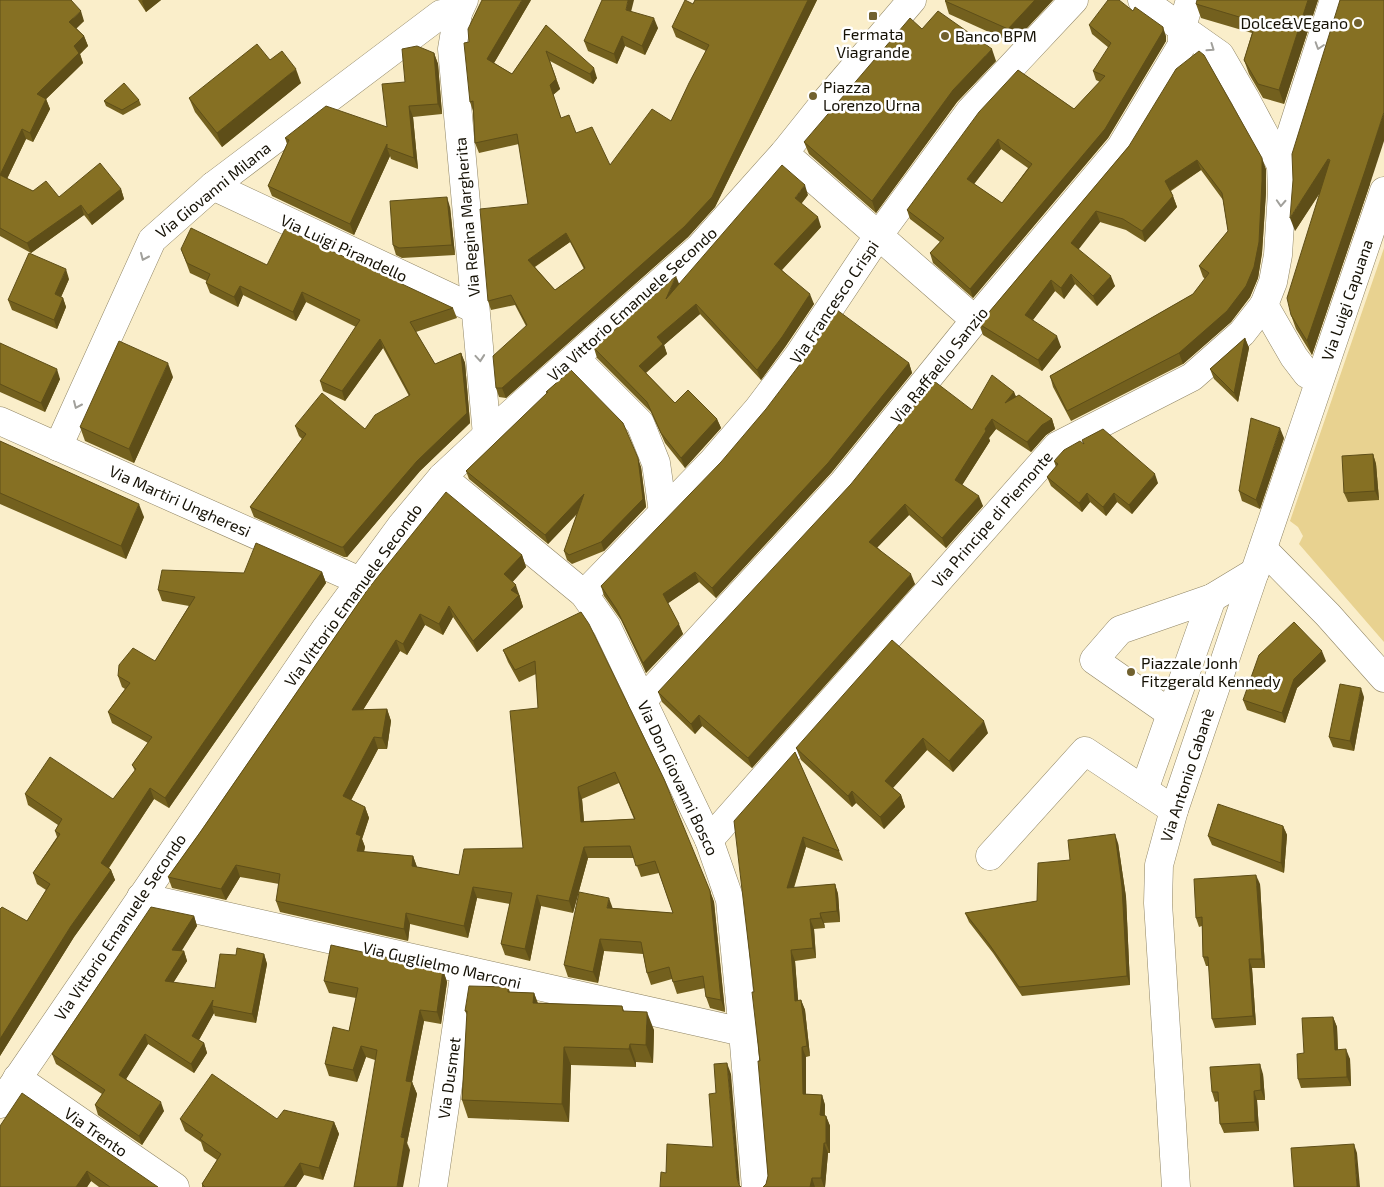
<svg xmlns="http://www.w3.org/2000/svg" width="1384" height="1187" viewBox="0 0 1384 1187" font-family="'Exo 2',sans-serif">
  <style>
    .green { fill: #e8d290 }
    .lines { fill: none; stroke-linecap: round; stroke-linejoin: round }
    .street-casing { stroke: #908564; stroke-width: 29 }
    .secondary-casing { stroke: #908564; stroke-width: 29 }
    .street { stroke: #fff; stroke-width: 28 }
    .secondary { stroke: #fff; stroke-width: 28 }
    .wall { fill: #73601e; fill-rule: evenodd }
    .shaded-wall { fill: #5e4e18 }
    .building { fill: #867023; stroke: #5e4e18; fill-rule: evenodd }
    .oneway { stroke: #a1a09b }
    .poi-dot { fill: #71612f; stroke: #fff; stroke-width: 2 }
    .labels { text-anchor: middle; stroke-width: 5; stroke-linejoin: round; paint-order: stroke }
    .poi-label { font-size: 16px; fill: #151105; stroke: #fff; text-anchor: start }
    .street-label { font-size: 16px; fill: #151105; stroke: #fff }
  </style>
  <rect width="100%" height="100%" fill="#faeeca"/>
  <path class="green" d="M1384,248V642L1299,544L1303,536L1298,527L1290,521Z"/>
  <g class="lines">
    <g class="street-casing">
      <g id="street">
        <path d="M1142,0L1220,55L1245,98L1281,165"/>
        <path d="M784,153L975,320"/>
        <path d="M213,186L475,309"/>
        <path d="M1264,305L1294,357L1307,374L1319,380"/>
        <path d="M575,358L640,423L656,463L663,512"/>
        <path d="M58,447L152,240L213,186L441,14L458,13"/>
        <path d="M442,477L584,594L607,627L709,840L730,900L743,1032L756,1187"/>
        <path d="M1263,549L1328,615L1384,678"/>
        <path d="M584,594L713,461L758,409L798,356L878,236L970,111L1074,0"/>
        <path d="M642,701L843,483L975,320L1121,147L1182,45V27L1190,0"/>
        <path d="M1170,713L1094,660L1120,630L1212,598L1255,572"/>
        <path d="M1144,790L1212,598"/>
        <path d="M709,840L1057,446L1192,377L1242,333L1264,305L1273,282L1278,255L1282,192L1281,165L1334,0"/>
        <path d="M990,856L1085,751L1174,810"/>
        <path d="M141,897L743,1032"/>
        <path d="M17,1078L175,1187"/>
        <path d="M433,1187L465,970"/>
        <path d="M1176,1187L1158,903L1159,865L1174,810L1384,191"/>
      </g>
    </g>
    <g class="secondary-casing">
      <g id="secondary">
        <path d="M464,0L458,13L452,49L487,435"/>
        <path d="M0,421L360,581"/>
        <path d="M0,1104L326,628L401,526L442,477L487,435L699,248L784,153L824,103L912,0"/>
      </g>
    </g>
    <use href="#street" class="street"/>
    <use href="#secondary" class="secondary"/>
  </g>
  <g class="wall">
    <path d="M0,0L84,21L76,28L84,36L88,46L80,54L83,63L46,99L50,109L33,142L26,139L7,179L33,191L59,197L121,189L124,199L92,225L84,215L31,253L0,236Z"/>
    <path d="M138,0H161L146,12Z"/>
    <path d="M531,0L494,63L512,74L546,25L597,78L593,84L550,61L560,89L553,95L561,118L576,133L610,165L671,121L706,51L676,37L672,27L693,4L695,0H817L715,207L688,237L506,398L499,397L496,388L526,326L515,305L491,310L488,301L528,204L519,144L479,153L475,143L473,111L470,102L469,42ZM570,242L584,269L555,290L535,267Z"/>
    <path d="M946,0H1053L1013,43L949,14L945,1Z"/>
    <path d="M1318,0L1284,104L1263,98L1249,74L1244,60L1252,33L1201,18L1196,4Z"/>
    <path d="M1340,0L1370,184L1312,355L1296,329L1291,315L1320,193L1295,231Z"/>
    <path d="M631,12L658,28L645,55L625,46L617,64L588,51L584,41Z"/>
    <path d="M1089,25L1166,36V41L1108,138L973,298L933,263L930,253L940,242L910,219L907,210L1018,70L1074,109L1100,82L1096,80L1093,71L1109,48L1092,34ZM1001,149L1028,168L1002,203L974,184Z"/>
    <path d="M922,29L996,61L957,102L876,213L809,154L804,142Z"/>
    <path d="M434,53L438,64L442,114L413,117L418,169L391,159L390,156L354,235L272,196L268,186L287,144L285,138L387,127L405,82Z"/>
    <path d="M270,60L301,83L222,147L195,112L189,98Z"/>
    <path d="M139,100L141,105L123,115L106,106L104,101Z"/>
    <path d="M1129,146L1266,169V192L1262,253L1258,278L1250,297L1231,322L1183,364L1071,421L1053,387L1050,376L1193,294L1205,279L1203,277L1199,266L1228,231L1223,200L1201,170L1171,191L1177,207L1145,242L1126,230L1100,222L1078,249L1115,286L1097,306L1075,284L1064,299L1055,291L1033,320L1061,347L1042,371L983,335L979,324Z"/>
    <path d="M808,195L801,204L821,227L782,270L814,304L785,347L761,380L700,314L664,345L667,354L646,373L675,403L717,419L721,428L685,468L665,443L651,412L597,358L594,348L679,284Z"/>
    <path d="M450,207L455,255L402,258L396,255L393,245Z"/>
    <path d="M181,249L267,265L453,308L457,318L416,332L435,364L461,353L465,363L470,423L420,471L347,557H344L254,517L250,507L302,439L299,436L295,426L365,429L409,396L383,348L345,401L323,391L320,381L356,327L306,302L296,321L243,295L238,307L210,293L206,283L207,281L190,273Z"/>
    <path d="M69,279L61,297L63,298L66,307L57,329L12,310L8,300Z"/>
    <path d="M1245,338L1249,348L1238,402L1214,379L1210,369Z"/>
    <path d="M0,343L60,379L45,412L0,392Z"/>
    <path d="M909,363L912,373L831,473L716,598L699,582L668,603L683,634L646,673L621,620L604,596L601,586Z"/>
    <path d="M571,370L641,467L646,507L604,551L572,564L567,560L564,551L577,514L548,544L469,479L466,471L547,394L546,392Z"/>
    <path d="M173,377L134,463L85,441L80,427Z"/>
    <path d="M1014,392L1016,397L1052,419L1055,429L1046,435L1031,452L996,429L989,438L990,441L962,485L983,506L946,548L909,515L877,547L915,584L752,768L702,726L695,734L662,702L658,692L972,410Z"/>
    <path d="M1284,438L1260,509L1242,501L1239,491Z"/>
    <path d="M0,441L144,517L126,559L0,504Z"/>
    <path d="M1373,454L1376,464L1379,500L1348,502L1344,493Z"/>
    <path d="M1054,461L1158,483L1132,514L1117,502L1106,516L1090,502L1082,512L1051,486L1047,477L1056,467Z"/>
    <path d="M522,555L526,567L512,582L520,596V597L523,607L477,652L453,617L443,635L425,625L407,655L400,651L363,710L387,709L391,721L387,749H378L351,800L365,807L369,818L362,839L365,847L364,852L413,856L417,867L459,875L523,848L538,708L536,674L519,682L508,662L503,650L581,612L710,891L714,902L725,1012L710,1008L706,997L705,988L677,994L672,979L651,985L647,973L643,954L604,951L598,983L568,977L564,965L613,908L673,913L659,873L641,877L634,858H588L573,913L541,906L530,961L505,955L501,944L510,904L477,898L468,938L410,924L408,941L280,912L276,901L279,884L240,877L226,900L172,888L168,877L201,831L368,589ZM619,783L634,819L584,821L582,799Z"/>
    <path d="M322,572L326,583L169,808L154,799L109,868L111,870L115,880L74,937L0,1056V909L27,921L46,890L37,884L33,873L57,837L55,831L58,825L28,805L25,794L113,799L135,771L132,765L148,743L112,723L108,712L125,689L122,687L118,676L155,661L189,606L162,601L158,590L244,573Z"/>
    <path d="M1326,661L1297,688L1285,723L1247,710L1243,700Z"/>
    <path d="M1364,697L1354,751L1333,747L1329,737Z"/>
    <path d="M988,733L953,772L927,750L893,788L901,795L905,807L884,829L856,803L852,807L801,760L796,748Z"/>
    <path d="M795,752L839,851L843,861L806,847L794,888L835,884L838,894L840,922L824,923L825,928L814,929L816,958L795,961L798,1001L801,1000L805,1010L810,1056L806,1057V1094L822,1095L825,1105V1116H826L830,1126V1153H828L825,1187H763L766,1184L768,1176L754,992Z"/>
    <path d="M1283,826L1287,835L1284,873L1212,845L1208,836Z"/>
    <path d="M1118,843L1126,897L1130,985L1022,996L993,953L969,922L965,913L1037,901L1070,860Z"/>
    <path d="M1260,884L1265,968H1252L1256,1025L1215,1028L1212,1019L1209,966H1206L1203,957L1202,926L1199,927L1196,918Z"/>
    <path d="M194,916L197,926L181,951H184L187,961L173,983L215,988L236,955L264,954L267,964L256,1023L215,1016L214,1013L199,1040L204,1043L207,1053L194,1073L148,1044L126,1079L164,1111L142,1145L98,1115L95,1105L102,1094L56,1064L52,1054Z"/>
    <path d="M443,970L447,982L441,1024L424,1021L412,1082L417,1094L407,1143L410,1150L375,1060L366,1057L357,1082L329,1076L325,1064L349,1031L356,998L329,993L324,981Z"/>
    <path d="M508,987L510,992L534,993L538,1003L622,1006L624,1011L654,1030L653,1063L636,1062V1067L571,1065L569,1122L468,1118L462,1100L467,1015L465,1011Z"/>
    <path d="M1333,1017L1337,1027L1338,1050L1350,1059L1351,1086L1301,1088L1298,1079L1304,1053Z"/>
    <path d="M1263,1074L1265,1100H1257L1259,1131L1224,1133L1220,1124L1219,1101L1215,1102L1212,1092Z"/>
    <path d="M180,1119H277L334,1122L339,1134L323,1180L304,1175L296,1187H202V1184L217,1160L204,1151L201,1142L185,1131Z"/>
    <path d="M0,1126L158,1187H99L91,1181L87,1187H0Z"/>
  </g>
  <g class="shaded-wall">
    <path d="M143,0H161L146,12L142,1Z"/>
    <path d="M522,0H531L491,68L487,59Z"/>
    <path d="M628,0H634L629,20L626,10Z"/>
    <path d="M808,0H817L715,207L688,237L506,398L502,388Z"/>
    <path d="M1035,0H1053L1013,43L1008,29Z"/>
    <path d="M1308,0H1318L1284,104L1279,90Z"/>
    <path d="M81,11L84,21L73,32L69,22Z"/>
    <path d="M654,18L658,28L645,55L642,46Z"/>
    <path d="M1163,27L1166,36V41L1108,138L973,298L970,289Z"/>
    <path d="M84,36L88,46L80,54L83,63L41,104L37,94L74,46Z"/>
    <path d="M622,36L625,46L617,64L614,54Z"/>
    <path d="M992,49L996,61L957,102L876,213L872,201L953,90Z"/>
    <path d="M434,53L438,64L442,114L438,104Z"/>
    <path d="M594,68L597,78L593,84L590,74Z"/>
    <path d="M296,69L301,83L222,147L217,133Z"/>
    <path d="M556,79L560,89L553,95L550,85Z"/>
    <path d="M46,99L50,109L33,142L30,133Z"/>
    <path d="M409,106L413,117L418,169L414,158Z"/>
    <path d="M1384,112V141L1370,184L1312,355L1307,341Z"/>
    <path d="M22,129L26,139L4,185L0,175Z"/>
    <path d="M998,139L1001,149L971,188L967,179Z"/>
    <path d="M387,144V148L390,156L354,235L350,224Z"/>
    <path d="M1262,158L1266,169V192L1262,253L1258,278L1250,297L1231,322L1183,364L1179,353Z"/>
    <path d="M1328,159L1333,172L1295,231L1290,218Z"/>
    <path d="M1197,160L1201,170L1169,191L1165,181Z"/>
    <path d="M805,185L808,195L798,208L795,198Z"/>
    <path d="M121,189L124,199L92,225L88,215Z"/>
    <path d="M1173,196L1177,207L1145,242L1142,231Z"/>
    <path d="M447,197L450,207L455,255L452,245Z"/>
    <path d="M81,205L84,215L31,253L27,243Z"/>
    <path d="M1096,211L1100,222L1075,254L1071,243Z"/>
    <path d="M818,217L821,227L778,274L774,264Z"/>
    <path d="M566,233L570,242L531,269L528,260Z"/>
    <path d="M66,269L69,279L58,304L55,294Z"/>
    <path d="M1071,274L1075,284L1064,299L1061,288Z"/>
    <path d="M676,276L680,286L666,299Z"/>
    <path d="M1111,276L1115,286L1097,306L1093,296Z"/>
    <path d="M1051,280L1055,291L1029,325L1025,315Z"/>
    <path d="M240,286L243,295L238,307L234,297Z"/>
    <path d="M302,292L306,302L296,321L293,312Z"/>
    <path d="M810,294L814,304L785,347L761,380L757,370Z"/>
    <path d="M63,298L66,307L57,329L54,320Z"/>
    <path d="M696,304L700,314L664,345L667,354L643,375L639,366L657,337Z"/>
    <path d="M1057,336L1061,347L1042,371L1038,360Z"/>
    <path d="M1245,338L1249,348L1238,402L1234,393Z"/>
    <path d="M380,339L383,348L345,401L342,391Z"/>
    <path d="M461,353L465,363L470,423L420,471L347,557L343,547Z"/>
    <path d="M168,363L173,377L134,463L129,449Z"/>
    <path d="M909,363L912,373L831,473L716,598L712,588Z"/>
    <path d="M57,369L60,379L45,412L41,403Z"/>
    <path d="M1014,392L1018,402L1005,403Z"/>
    <path d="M717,419L721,428L685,468L681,458Z"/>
    <path d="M992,419L996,429L989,438L990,441L959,490L955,480L985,429Z"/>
    <path d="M1052,419L1055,429L1046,435L1031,452L1027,442L1042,425Z"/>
    <path d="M1280,428L1284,438L1260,509L1256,500Z"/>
    <path d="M1373,454L1376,464L1379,500L1375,491Z"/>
    <path d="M638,458L641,467L646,507L604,551L601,542Z"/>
    <path d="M1155,474L1158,483L1132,514L1129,505Z"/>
    <path d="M1087,493L1090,502L1082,512L1079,503Z"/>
    <path d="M1114,493L1117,502L1106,516L1103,507Z"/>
    <path d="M584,494L587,503L548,544L545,535Z"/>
    <path d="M979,496L983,506L946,548L942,538Z"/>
    <path d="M139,504L144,517L126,559L121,546Z"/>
    <path d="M905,504L909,515L873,552L869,542Z"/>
    <path d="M522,555L526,567L509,586L504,574Z"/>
    <path d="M322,572L326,583L169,808L165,798Z"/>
    <path d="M695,572L699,582L667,604L663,594Z"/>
    <path d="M911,574L915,584L752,768L748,758Z"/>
    <path d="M516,585L523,607L477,652L473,641L511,590Z"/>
    <path d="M449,606L453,617L443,635L439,624Z"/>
    <path d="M420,614L425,625L407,655L403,644Z"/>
    <path d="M679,624L683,634L646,673L643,663Z"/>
    <path d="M396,640L400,651L356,721L352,710Z"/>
    <path d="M1322,651L1326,661L1297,688L1285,723L1282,713L1294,679Z"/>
    <path d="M1361,688L1364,697L1354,751L1350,741Z"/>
    <path d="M387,709L391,721L387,749L382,738Z"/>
    <path d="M699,715L702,726L695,734L691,724Z"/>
    <path d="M984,721L988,733L953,772L949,761Z"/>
    <path d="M374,737L378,749L347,808L343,796Z"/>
    <path d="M923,738L927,750L889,792L885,781Z"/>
    <path d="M578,787L582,799L585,833L581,822Z"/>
    <path d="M150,788L154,799L105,873L101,863Z"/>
    <path d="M852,791L856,803L852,807L848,796Z"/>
    <path d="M901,795L905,807L884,829L880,817Z"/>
    <path d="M365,807L369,818L362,839L365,847L361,863L357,851L356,834Z"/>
    <path d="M1283,826L1287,835L1284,873L1281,863Z"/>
    <path d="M1115,834L1118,843L1126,897L1130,985L1127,976Z"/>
    <path d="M803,837L806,847L790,899L787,888Z"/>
    <path d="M584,847L588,858L573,913L569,901Z"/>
    <path d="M413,856L417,867L412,866Z"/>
    <path d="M236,865L240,877L226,900L221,889Z"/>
    <path d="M111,870L115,880L74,937L0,1056V1039L71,926Z"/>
    <path d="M1256,875L1260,884L1265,968L1262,959Z"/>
    <path d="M835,884L838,894L840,922L837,911Z"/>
    <path d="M473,887L477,898L468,938L464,926Z"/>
    <path d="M710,891L714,902L725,1012L721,1000Z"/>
    <path d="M537,895L541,906L530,961L525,949Z"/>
    <path d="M609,898L613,909L607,908Z"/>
    <path d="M406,913L410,924L408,941L404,929Z"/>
    <path d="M820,913L824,923L825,928L821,918Z"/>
    <path d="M194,916L197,926L176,960L172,950Z"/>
    <path d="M810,919L814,929L816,958L813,948Z"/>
    <path d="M600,939L604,951L598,983L593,972Z"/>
    <path d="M791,950L795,961L799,1011L795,1001Z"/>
    <path d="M184,951L187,961L168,991L165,981Z"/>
    <path d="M264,954L267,964L256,1023L252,1014Z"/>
    <path d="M1249,959L1252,968L1256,1025L1253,1016Z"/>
    <path d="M443,970L447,982L441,1024L437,1012Z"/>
    <path d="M534,993L540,1011L533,1003Z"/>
    <path d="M213,1000L212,1006L214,1013L196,1045L192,1036Z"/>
    <path d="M801,1000L805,1010L810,1056L807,1046Z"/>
    <path d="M420,1010L424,1021L410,1092L406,1081Z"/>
    <path d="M647,1012L654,1030L653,1063L646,1045Z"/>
    <path d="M1333,1017L1337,1027L1338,1059L1335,1050Z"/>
    <path d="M145,1034L148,1044L123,1084L119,1075Z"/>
    <path d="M204,1043L207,1053L194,1073L191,1064Z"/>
    <path d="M630,1044L636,1062V1067L629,1049Z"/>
    <path d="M361,1046L366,1057L357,1082L353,1070Z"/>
    <path d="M564,1047L571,1065L569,1122L562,1104Z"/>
    <path d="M802,1047L806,1057V1104L803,1094Z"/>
    <path d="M1346,1049L1350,1059L1351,1086L1347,1077Z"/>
    <path d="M727,1063L731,1074L740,1187L737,1178Z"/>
    <path d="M1260,1064L1263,1074L1265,1100L1261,1090Z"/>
    <path d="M412,1082L417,1094L407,1143L410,1150L403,1187H397L401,1137Z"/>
    <path d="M1254,1091L1257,1100L1259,1131L1255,1122Z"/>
    <path d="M822,1095L825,1105L824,1125L820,1115Z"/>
    <path d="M161,1102L164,1111L142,1145L139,1136Z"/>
    <path d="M826,1116L830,1126V1153L826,1143Z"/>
    <path d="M334,1122L339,1134L323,1180L319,1168Z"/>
    <path d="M824,1143L828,1153L825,1187H824L821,1178Z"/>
    <path d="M1354,1144L1357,1153L1360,1187H1357Z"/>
    <path d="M300,1163L304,1175L296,1187H284Z"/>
    <path d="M87,1171L91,1181L87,1187H76Z"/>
    <path d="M812,1178L815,1187H810Z"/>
  </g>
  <g class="building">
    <path d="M0,0H71L81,11L69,22L84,36L74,46L79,53L37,94L46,99L30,133L22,129L0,175Z"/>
    <path d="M482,0H522L487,59L512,74L546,25L594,68L590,74L546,51L556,79L550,85L561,118L569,115L576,133L592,127L610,165L652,109L671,121L689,83L709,45L672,27L685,0L693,4L695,0H808L712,197L684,227L502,388H496L493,356L527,325L511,295L488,301L480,209L528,204L517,134L475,143L473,101L470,102L464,43L469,42L468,29ZM566,233L585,268L555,290L528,260Z"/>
    <path d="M602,0H628L626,10L654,18L642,46L622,36L614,54L584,41Z"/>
    <path d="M946,0H1035L1008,29L945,1Z"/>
    <path d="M1108,0H1119L1133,11L1135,7L1163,27V31L1105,129L970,289L930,253L944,238L907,210L979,112L1018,70L1074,109L1105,76L1093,71L1111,43L1089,25ZM998,139L1032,164L1002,203L967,179Z"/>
    <path d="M1197,0H1308L1279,90L1258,84L1244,60L1256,22L1196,4Z"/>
    <path d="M1340,0H1384V112L1365,171L1307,341L1291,315L1287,298L1330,160L1328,159L1290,218L1293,180L1292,154Z"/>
    <path d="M938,11L992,49L953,90L872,201L804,142L910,18L922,29Z"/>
    <path d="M257,44L270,60L282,51L296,69L217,133L189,98Z"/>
    <path d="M417,46L434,53L438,104L409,106L414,158L387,148V144L350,224L268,186L289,140L285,138L326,106L387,127L382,84L405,82L402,49Z"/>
    <path d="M1199,51L1204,55L1262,158V181L1259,242L1254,267L1246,286L1227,311L1179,353L1067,411L1050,376L1193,294L1209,273L1199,266L1228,231L1222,193L1197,160L1165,181L1173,196L1142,231L1123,219L1096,211L1071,243L1111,276L1093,296L1071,274L1061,288L1051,280L1025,315L1057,336L1038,360L979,324L1129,146L1176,69Z"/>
    <path d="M124,83L139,100L122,110L104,101Z"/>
    <path d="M100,163L121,189L88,215L81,205L27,243L0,228V175L33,191L46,181L59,197Z"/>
    <path d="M782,165L805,185L795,198L818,217L774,264L810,294L782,337L757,370L696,304L657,337L663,344L639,366L675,403L688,390L717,419L681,458L661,433L647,402L594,348L676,276L666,299Z"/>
    <path d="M447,197L452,245L399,248L393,245L390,201Z"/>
    <path d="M191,228L267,265L285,229L453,308L410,322L435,364L461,353L467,413L417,461L343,547H341L250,507L306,434L295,426L322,393L365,429L375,415L410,395L380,339L342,391L320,381L360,320L302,292L293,312L240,286L234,297L206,283L210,274L187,263L181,249Z"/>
    <path d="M29,253L66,269L55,294L63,298L54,320L8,300Z"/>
    <path d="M837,310L909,363L828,463L712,588L695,572L663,594L679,624L643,663L617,610L601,586L721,462L766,409L807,355Z"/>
    <path d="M1245,338L1234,393L1210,369Z"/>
    <path d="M119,341L168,363L129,449L80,427Z"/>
    <path d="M0,343L57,369L41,403L0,384Z"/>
    <path d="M571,370L623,423L638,458L643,499L601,542L569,555L564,551L584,494L545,535L466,471L548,392H546Z"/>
    <path d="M992,375L1014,392L1005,403L1019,395L1052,419L1042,425L1027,442L992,419L985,429L986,431L955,480L979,496L942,538L905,504L869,542L911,574L748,758L699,715L691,724L658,692L851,484L934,381L972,410Z"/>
    <path d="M1251,418L1280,428L1256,500L1239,491Z"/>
    <path d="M1103,429L1155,474L1129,505L1114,493L1103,507L1087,493L1079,503L1047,477L1058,464L1054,461L1064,450L1080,441L1084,444L1082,440Z"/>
    <path d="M0,441L139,504L121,546L0,493Z"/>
    <path d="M1373,454L1375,491L1344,493L1342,456Z"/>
    <path d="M446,492L522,555L504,574L516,585L511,590L519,595L473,641L449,606L439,624L420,614L403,644L396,640L352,710L387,709L382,738L374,737L343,796L365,807L356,834L361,836L357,851L413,856L412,866L459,875L464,849L523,848L510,711L538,708L535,661L515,670L503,650L581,612L589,624L664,779L710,891L721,1000L706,997L703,976L673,982L669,967L647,973L641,942L600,939L593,972L564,965L579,892L609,898L607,908L673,913L655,861L636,866L630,846L584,847L569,901L537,895L525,949L501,944L512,893L473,887L464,926L406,913L404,929L276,901L280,874L236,865L221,889L168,877L201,831L368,589ZM615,772L635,819L581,822L578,787Z"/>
    <path d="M256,543L322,572L165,798L150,788L101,863L111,870L71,926L0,1039V909L2,907L27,921L50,884L33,873L60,834L55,831L62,819L25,794L50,757L113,799L136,769L132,765L152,737L108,712L130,683L118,676L119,665L133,648L155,661L195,597L158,590L162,570L244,573Z"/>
    <path d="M1294,622L1322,651L1294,679L1282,713L1243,700L1259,655Z"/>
    <path d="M892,640L984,721L949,761L923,738L885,781L901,795L880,817L852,791L848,796L796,748Z"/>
    <path d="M1340,684L1361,688L1350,741L1329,737Z"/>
    <path d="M795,752L839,851L803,837L787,888L835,884L837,911L820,913L821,918L810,919L813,948L791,950L795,1001L801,1000L807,1046L802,1047L803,1094L822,1095L820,1115L826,1116V1143H824L821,1178H812L810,1187H763L766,1184L768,1176L758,1061H760L752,992H754L734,821Z"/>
    <path d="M1218,804L1283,826L1281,863L1208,836Z"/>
    <path d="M1115,834L1122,887L1127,976L1019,987L989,944L965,913L1037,901L1038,863L1070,860L1068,840Z"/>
    <path d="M1256,875L1262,959H1249L1253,1016L1212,1019L1208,957H1203L1202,917L1196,918L1194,879Z"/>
    <path d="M151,907L194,916L172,950L184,951L165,981L215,988L220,954L236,955L237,948L264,954L252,1014L212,1006L213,1000L192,1036L204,1043L191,1064L145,1034L119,1075L161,1102L139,1136L95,1105L105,1090L52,1054Z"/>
    <path d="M331,945L443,970L437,1012L420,1010L406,1081L412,1082L401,1137L405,1138L397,1187H354L377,1050L361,1046L353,1070L325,1064L333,1027L349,1031L358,988L324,981Z"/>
    <path d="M469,986L508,987V992L534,993L533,1003L622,1006L623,1011L647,1012L646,1045L630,1044L629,1049L564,1047L562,1104L462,1100L467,1011H465Z"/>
    <path d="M1333,1017L1335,1050L1346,1049L1347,1077L1298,1079L1297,1054L1304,1053L1302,1018Z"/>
    <path d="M727,1063L737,1178L739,1185L741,1187H660L661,1172L666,1173L667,1144L713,1147L709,1094L716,1093L714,1064Z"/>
    <path d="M1260,1064L1261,1090L1254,1091L1255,1122L1220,1124L1218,1092H1212L1210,1067Z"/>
    <path d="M212,1074L277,1119L284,1110L334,1122L319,1168L300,1163L284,1187H205L202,1184L221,1154L200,1139L203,1135L180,1119Z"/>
    <path d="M22,1093L158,1187H110L87,1171L76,1187H0V1126Z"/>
    <path d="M1354,1144L1357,1187H1294L1291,1148Z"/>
  </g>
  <defs><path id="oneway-chevron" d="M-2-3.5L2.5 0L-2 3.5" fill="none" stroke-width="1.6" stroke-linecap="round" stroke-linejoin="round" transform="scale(1.25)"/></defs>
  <g class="oneway">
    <use href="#oneway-chevron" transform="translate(1319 46) rotate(108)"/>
    <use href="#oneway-chevron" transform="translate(1211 48) rotate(35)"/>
    <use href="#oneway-chevron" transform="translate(1281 203) rotate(93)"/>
    <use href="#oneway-chevron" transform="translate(144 257) rotate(114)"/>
    <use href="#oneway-chevron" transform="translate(480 358) rotate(85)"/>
    <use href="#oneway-chevron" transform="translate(77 405) rotate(114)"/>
  </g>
  <g class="poi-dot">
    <rect x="868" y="11" width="10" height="10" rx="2.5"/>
    <circle cx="1358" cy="23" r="5"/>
    <circle cx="945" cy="36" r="5"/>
    <circle cx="813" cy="96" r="5"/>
    <circle cx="1131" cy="672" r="5"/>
  </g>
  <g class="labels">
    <g class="poi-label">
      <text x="1348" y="29" text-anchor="end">Dolce&amp;VEgano</text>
      <text x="873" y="40" text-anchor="middle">Fermata<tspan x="873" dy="18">Viagrande</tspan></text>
      <text x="955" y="42">Banco BPM</text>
      <text x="823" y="93">Piazza<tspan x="823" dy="18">Lorenzo Urna</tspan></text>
      <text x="1141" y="669">Piazzale Jonh<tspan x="1141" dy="18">Fitzgerald Kennedy</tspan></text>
    </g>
    <g class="street-label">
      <text transform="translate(213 190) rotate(-39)" y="6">Via Giovanni Milana</text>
      <text transform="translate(467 217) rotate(-95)" y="6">Via Regina Margherita</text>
      <text transform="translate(344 248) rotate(25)" y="6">Via Luigi Pirandello</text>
      <text transform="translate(1347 300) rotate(-71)" y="6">Via Luigi Capuana</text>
      <text transform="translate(834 302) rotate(-56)" y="6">Via Francesco Crispi</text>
      <text transform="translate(632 304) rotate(-42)" y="6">Via Vittorio Emanuele Secondo</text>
      <text transform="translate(939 365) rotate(-51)" y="6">Via Raffaello Sanzio</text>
      <text transform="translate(180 501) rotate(24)" y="6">Via Martiri Ungheresi</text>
      <text transform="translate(992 519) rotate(-49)" y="6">Via Principe di Piemonte</text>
      <text transform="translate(353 595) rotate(-54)" y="6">Via Vittorio Emanuele Secondo</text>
      <text transform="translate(1187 775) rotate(-72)" y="6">Via Antonio Cabanè</text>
      <text transform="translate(678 778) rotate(65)" y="6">Via Don Giovanni Bosco</text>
      <text transform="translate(120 927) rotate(-56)" y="6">Via Vittorio Emanuele Secondo</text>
      <text transform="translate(442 965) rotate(13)" y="6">Via Guglielmo Marconi</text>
      <text transform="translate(449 1078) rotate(-82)" y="6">Via Dusmet</text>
      <text transform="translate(96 1132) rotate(35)" y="6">Via Trento</text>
    </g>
  </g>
</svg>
